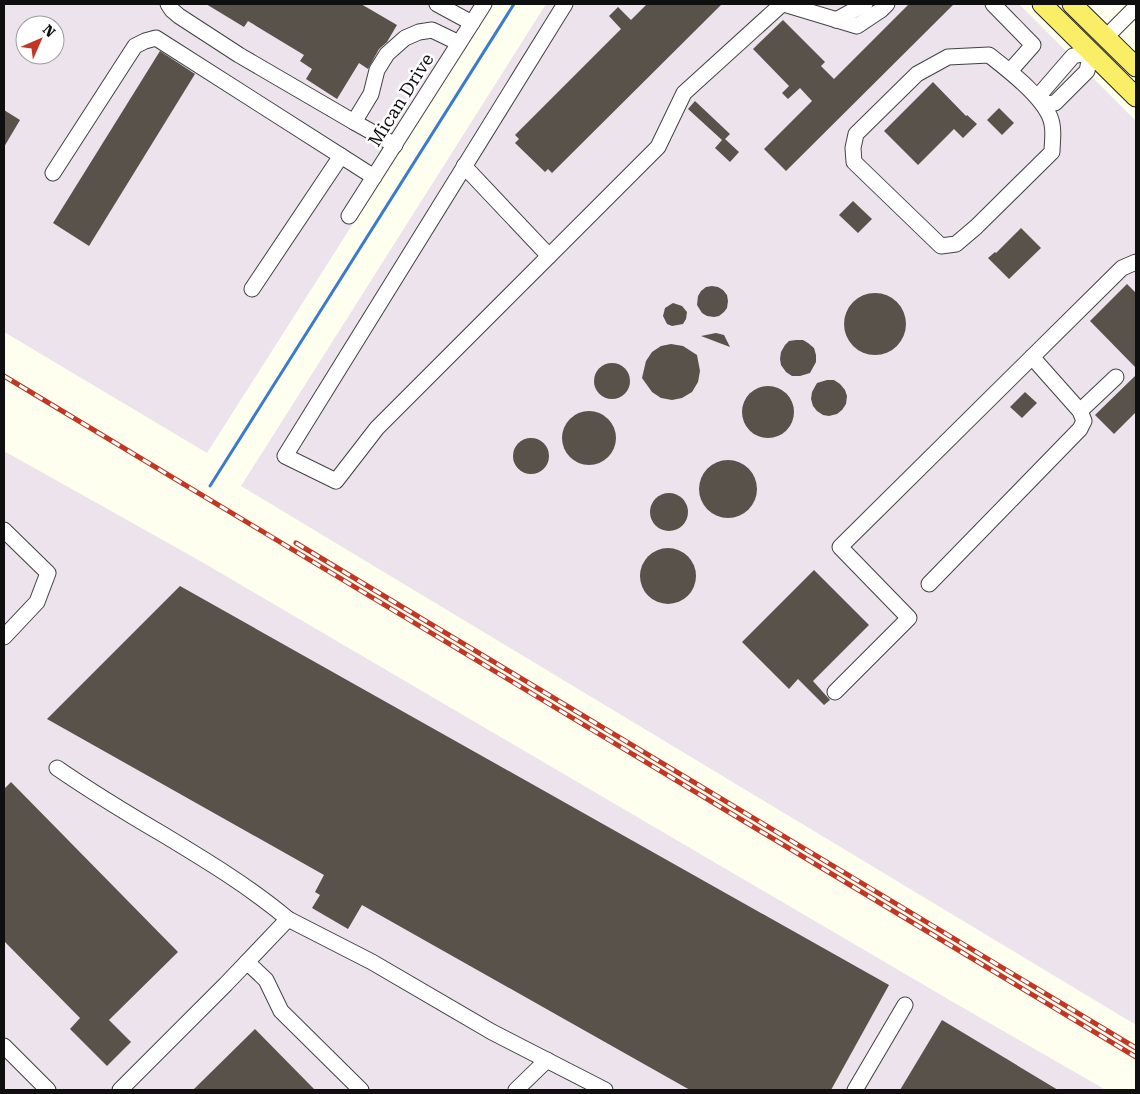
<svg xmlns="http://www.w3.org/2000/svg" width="1140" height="1094" viewBox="0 0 1140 1094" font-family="'Roboto Serif',serif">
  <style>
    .industrial { fill: #ede3ed; fill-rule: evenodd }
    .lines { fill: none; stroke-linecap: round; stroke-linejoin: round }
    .stream { stroke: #3a7bcf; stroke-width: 3 }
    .building { fill: #58524b }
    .minor-casing { stroke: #424242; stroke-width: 17 }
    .major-casing { stroke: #202020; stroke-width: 21 }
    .minor { stroke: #fff; stroke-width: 15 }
    .major { stroke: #faee66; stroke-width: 19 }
    .rail-casing { stroke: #c13724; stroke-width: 5 }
    .rail { stroke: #fff; stroke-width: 3; stroke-dasharray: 9; stroke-linecap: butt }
    .labels { text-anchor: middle; stroke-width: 5; stroke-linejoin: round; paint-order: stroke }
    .street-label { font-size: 18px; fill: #0f0f0f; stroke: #fff }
  </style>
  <rect width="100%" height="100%" fill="#fffff0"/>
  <g class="industrial">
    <path d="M4,4H493L207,453L4,332ZM25,25H55V55H25Z"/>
    <path d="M546,4H1019L1136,121V1025L241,486Z"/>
    <path d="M4,451L202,562L953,1002L1106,1090H4Z"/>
  </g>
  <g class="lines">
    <path class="stream" d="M210,486L514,4"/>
  </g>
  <g class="building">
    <path d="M206,4H361L397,25L387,42L379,49L368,69L359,63L337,99L306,79L312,69L300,61L304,55L248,21L244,27Z"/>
    <path d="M647,4H722L552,173L548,169L545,172L515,143L519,139L515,135L621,29L609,16L618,7L631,20Z"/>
    <path d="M909,4H954L786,171L764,149L812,101L800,88L788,99L782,93L789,86L753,49L783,20L825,62L821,66L834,79Z"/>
    <path d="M160,51L195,74L89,246L53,223Z"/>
    <path d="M933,82L966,116L967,115L977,124L963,138L954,129L918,165L884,131Z"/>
    <path d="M695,101L730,134L725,139L739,152L730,162L715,148L722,140L688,109Z"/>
    <path d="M999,108L1014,123L1002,135L987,120Z"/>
    <path d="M4,110L20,120L4,147Z"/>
    <path d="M853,201L872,219L858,233L839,215Z"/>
    <path d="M1021,228L1041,248L1009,279L988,258L995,252L996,253Z"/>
    <path d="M1127,284L1136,293V368L1090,321Z"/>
    <path d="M712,286L718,287L723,290L727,295L728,301L727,308L724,312L719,316L714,317L707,316L702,313L697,305L698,296L701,291L706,287Z"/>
    <circle cx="875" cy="324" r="31"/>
    <path d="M673,303L682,306L687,312L686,319L683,324L672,326L667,324L663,316L665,308Z"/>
    <path d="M716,333L724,335L730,347L701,336Z"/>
    <path d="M796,340H803L808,343L814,348L816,355V362L810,373L800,376H792L786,372L781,365L780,359L781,352L785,345L789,341Z"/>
    <path d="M671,344L683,346L697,355L700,371L698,382L692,392L682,398L672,400L661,398L652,392L642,378L646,361L652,352L661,346Z"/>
    <circle cx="612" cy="381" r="18"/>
    <path d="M1136,375V412L1114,434L1095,415Z"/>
    <path d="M827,380H834L840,384L845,390L847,396L846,404L842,410L837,414L829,416L823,415L817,411L813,406L811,399L812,392L817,383Z"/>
    <circle cx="768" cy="412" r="26"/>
    <path d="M1025,392L1037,403L1022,418L1010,407Z"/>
    <circle cx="589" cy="438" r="27"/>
    <circle cx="531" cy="456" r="18"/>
    <circle cx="728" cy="489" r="29"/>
    <circle cx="669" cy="512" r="19"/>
    <circle cx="668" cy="576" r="28"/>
    <path d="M814,570L869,625L813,681L830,700L824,705L798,679L789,689L742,642Z"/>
    <path d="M180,586L889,985L831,1090H690L362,905L348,929L312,908L320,895L315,892L324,875L47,719Z"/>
    <path d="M11,782L178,952L109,1020L131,1042L107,1066L70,1029L80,1018L4,941V789Z"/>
    <path d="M942,1020L1058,1090H900Z"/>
    <path d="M255,1029L315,1090H193Z"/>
  </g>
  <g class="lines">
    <g class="minor-casing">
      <g id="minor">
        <path d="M168,4L172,10L179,16L239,55L354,122"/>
        <path d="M437,4L472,23"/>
        <path d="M565,4L285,456L336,481L377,428L658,147L684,93L782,4"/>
        <path d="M784,4L857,26L881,10L887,4"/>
        <path d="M993,4L1033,45L1010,71"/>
        <path d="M836,20L865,4"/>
        <path d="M1106,37L1136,7"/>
        <path d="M1091,52L1087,71L1055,103L1043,104L1041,93L1073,56Z"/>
        <path d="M989,55C1008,70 1048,100 1052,124C1054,133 1052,143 1052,152L976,227L956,244L941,246L854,162L853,148L856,134L917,74L948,57Z"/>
        <path d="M395,145L354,122L371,94L377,70L387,54L405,38L419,32L432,30L459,43"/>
        <path d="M464,166L549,256"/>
        <path d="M53,173L135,46L145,41L156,38L374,177"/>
        <path d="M349,216L484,4"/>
        <path d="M252,289L341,156"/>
        <path d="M1080,411L1116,377"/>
        <path d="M4,530L48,573L37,602L4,637"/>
        <path d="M929,584L1080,429L1084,421L1080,411L1032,357"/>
        <path d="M835,692L909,618L840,547L1122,268L1136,262"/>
        <path d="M57,768C92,792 128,814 164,835C207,861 250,887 288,919L372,962L492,1032L605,1090"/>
        <path d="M247,962L266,980L281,1011L361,1090"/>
        <path d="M4,1046L48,1090"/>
        <path d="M120,1090L226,984L288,919"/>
        <path d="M516,1090L547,1060"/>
        <path d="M855,1090L905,1005"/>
      </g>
    </g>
    <g class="major-casing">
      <g id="major">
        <path d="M1042,4L1136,97"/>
        <path d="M1072,4L1136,67"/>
      </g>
    </g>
    <use href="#minor" class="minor"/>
    <use href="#major" class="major"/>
    <g class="rail-casing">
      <g id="rail">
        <path d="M4,376L1136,1057"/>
        <path d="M296,543L1136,1048"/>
      </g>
    </g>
    <use href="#rail" class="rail"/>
  </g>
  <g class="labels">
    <g class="street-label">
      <text transform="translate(401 100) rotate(-58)" y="6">Mican Drive</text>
    </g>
  </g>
  <rect width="1140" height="1094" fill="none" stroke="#0f0f0f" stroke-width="10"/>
  <g transform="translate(40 40) rotate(45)"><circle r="24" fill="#ffffff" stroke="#9f9f9f"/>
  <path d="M0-4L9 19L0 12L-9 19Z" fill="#c13724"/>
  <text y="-8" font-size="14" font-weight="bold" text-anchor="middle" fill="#0f0f0f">N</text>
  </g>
</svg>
